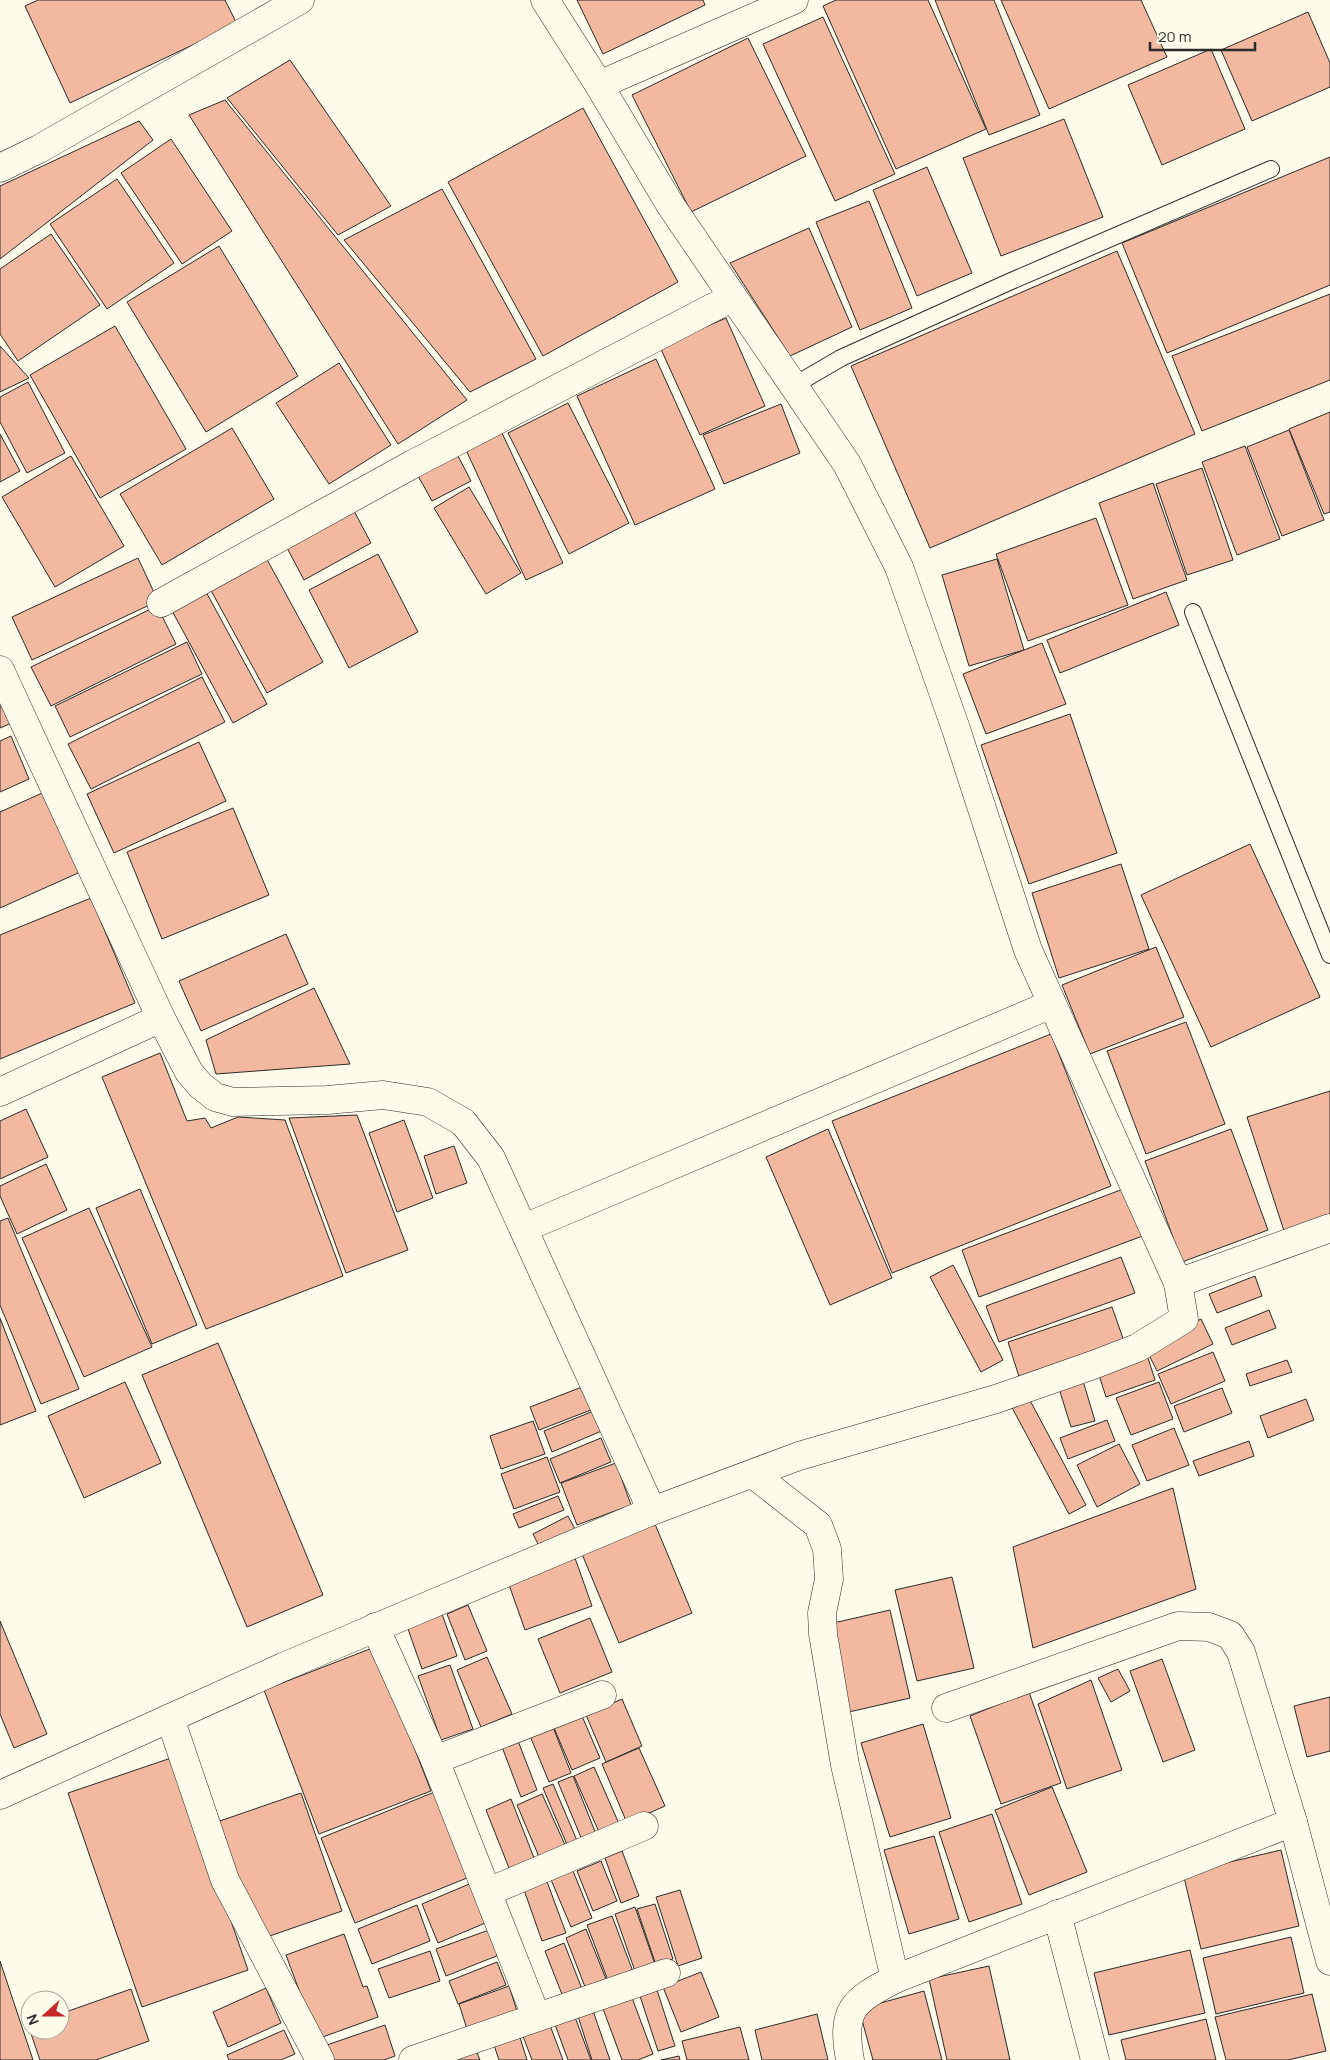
<svg xmlns="http://www.w3.org/2000/svg" width="1330" height="2060" viewBox="0 0 1330 2060" font-family="Manrope,sans-serif">
  <style>
    .building { fill: #f2b8a0; stroke: #2b2b2b }
    .lines { fill: none; stroke-linecap: round; stroke-linejoin: round }
    .lane-casing { stroke: #2b2b2b; stroke-width: 18 }
    .street-casing { stroke: #2b2b2b; stroke-width: 29 }
    .lane { stroke: #fdfbea; stroke-width: 16 }
    .street { stroke: #fdfbea; stroke-width: 28 }
  </style>
  <rect width="100%" height="100%" fill="#fdfbea"/>
  <g class="building">
    <path d="M38,0H225L237,24L70,103L25,6Z"/>
    <path d="M577,0H703L705,5L603,54Z"/>
    <path d="M836,0H928L986,129L896,169L823,6Z"/>
    <path d="M935,0H994L1040,115L989,135Z"/>
    <path d="M1001,0H1141L1167,57L1049,109Z"/>
    <path d="M1308,12L1330,63V87L1252,121L1221,50Z"/>
    <path d="M823,17L895,174L835,201L763,44Z"/>
    <path d="M748,38L806,156L691,212L632,95Z"/>
    <path d="M1211,49L1245,129L1162,165L1128,85Z"/>
    <path d="M290,60L391,206L338,235L227,98Z"/>
    <path d="M225,100L467,400L398,444L189,115Z"/>
    <path d="M583,108L678,282L543,356L448,182Z"/>
    <path d="M1064,119L1103,217L1001,256L963,158Z"/>
    <path d="M139,121L153,140L0,259V186Z"/>
    <path d="M171,139L232,231L182,264L121,173Z"/>
    <path d="M1330,157V285L1167,353L1122,243Z"/>
    <path d="M927,167L972,273L917,296L873,190Z"/>
    <path d="M117,179L174,263L107,309L50,224Z"/>
    <path d="M442,189L536,359L470,392L344,240Z"/>
    <path d="M869,201L912,308L860,330L816,222Z"/>
    <path d="M809,228L852,327L790,356L730,263Z"/>
    <path d="M51,234L100,305L18,361L0,334V269Z"/>
    <path d="M219,246L298,376L206,432L127,302Z"/>
    <path d="M1117,251L1195,434L930,548L851,366Z"/>
    <path d="M1330,294V380L1202,431L1172,356Z"/>
    <path d="M726,318L765,406L700,435L660,347Z"/>
    <path d="M115,326L186,449L100,498L30,375Z"/>
    <path d="M0,346L29,378L0,392Z"/>
    <path d="M656,359L715,489L635,525L577,396Z"/>
    <path d="M339,363L391,445L329,484L276,403Z"/>
    <path d="M28,382L65,453L27,473L0,422V397Z"/>
    <path d="M568,403L629,523L569,554L508,433Z"/>
    <path d="M781,404L800,453L724,484L703,435Z"/>
    <path d="M1330,412V512L1324,514L1289,429Z"/>
    <path d="M232,428L274,499L162,565L120,494Z"/>
    <path d="M1289,430L1324,520L1282,536L1247,447Z"/>
    <path d="M502,433L563,563L526,580L466,450Z"/>
    <path d="M0,434L20,471L0,482Z"/>
    <path d="M1245,446L1280,539L1237,555L1202,462Z"/>
    <path d="M457,454L471,481L432,501L417,474Z"/>
    <path d="M71,456L124,546L55,587L2,497Z"/>
    <path d="M1202,468L1233,560L1187,575L1156,484Z"/>
    <path d="M1153,483L1187,580L1133,599L1099,503Z"/>
    <path d="M469,487L521,573L486,594L434,508Z"/>
    <path d="M353,509L371,543L304,580L286,546Z"/>
    <path d="M1096,518L1128,605L1028,641L996,554Z"/>
    <path d="M264,554L323,662L267,693L208,585Z"/>
    <path d="M378,554L418,632L349,668L309,590Z"/>
    <path d="M138,558L158,601L32,660L12,617Z"/>
    <path d="M997,559L1024,650L969,666L942,575Z"/>
    <path d="M205,590L267,704L233,723L171,609Z"/>
    <path d="M1166,592L1179,625L1060,673L1047,640Z"/>
    <path d="M157,606L176,644L51,706L31,667Z"/>
    <path d="M187,642L202,674L70,737L55,706Z"/>
    <path d="M1042,643L1066,704L986,734L963,674Z"/>
    <path d="M202,677L225,722L91,789L68,744Z"/>
    <path d="M0,684L16,721L0,728Z"/>
    <path d="M1070,714L1117,853L1029,884L981,745Z"/>
    <path d="M11,736L29,779L0,792V741Z"/>
    <path d="M199,742L226,801L114,853L87,794Z"/>
    <path d="M51,789L87,869L0,908V812Z"/>
    <path d="M233,808L269,895L162,939L127,852Z"/>
    <path d="M1250,844L1320,997L1211,1047L1141,895Z"/>
    <path d="M1121,864L1149,949L1059,978L1032,893Z"/>
    <path d="M91,898L135,1003L0,1059V935Z"/>
    <path d="M286,934L308,984L201,1031L179,981Z"/>
    <path d="M1156,947L1184,1017L1090,1054L1062,985Z"/>
    <path d="M314,988L350,1064L216,1074L206,1040Z"/>
    <path d="M1186,1022L1225,1124L1146,1154L1107,1051Z"/>
    <path d="M1051,1034L1111,1186L892,1273L832,1121Z"/>
    <path d="M160,1053L187,1121L205,1118L211,1128L238,1117L285,1120L343,1276L206,1329L102,1077Z"/>
    <path d="M1330,1091V1219L1285,1234L1247,1117Z"/>
    <path d="M26,1109L48,1157L0,1179V1121Z"/>
    <path d="M357,1115L408,1250L346,1273L289,1118Z"/>
    <path d="M404,1120L433,1198L397,1212L369,1133Z"/>
    <path d="M828,1129L892,1278L830,1305L766,1157Z"/>
    <path d="M1231,1129L1268,1230L1182,1262L1145,1161Z"/>
    <path d="M454,1146L467,1183L436,1194L424,1156Z"/>
    <path d="M46,1164L67,1210L17,1234L0,1196V1186Z"/>
    <path d="M1131,1186L1148,1234L979,1297L962,1250Z"/>
    <path d="M140,1189L197,1325L152,1344L96,1208Z"/>
    <path d="M89,1208L152,1347L84,1377L22,1238Z"/>
    <path d="M8,1218L79,1389L41,1404L0,1305V1221Z"/>
    <path d="M1121,1257L1135,1293L999,1342L986,1306Z"/>
    <path d="M953,1265L1003,1360L981,1372L930,1277Z"/>
    <path d="M1255,1276L1262,1296L1217,1313L1209,1294Z"/>
    <path d="M1112,1307L1126,1347L1021,1383L1008,1342Z"/>
    <path d="M1269,1310L1276,1328L1232,1345L1225,1328Z"/>
    <path d="M0,1318L36,1411L0,1425Z"/>
    <path d="M1201,1319L1213,1344L1157,1371L1145,1347Z"/>
    <path d="M218,1343L323,1595L247,1627L142,1375Z"/>
    <path d="M1213,1352L1225,1381L1171,1404L1158,1374Z"/>
    <path d="M1147,1355L1155,1380L1106,1397L1098,1372Z"/>
    <path d="M1287,1360L1292,1372L1250,1386L1246,1374Z"/>
    <path d="M1081,1374L1095,1421L1071,1427L1057,1382Z"/>
    <path d="M125,1382L161,1463L84,1498L48,1416Z"/>
    <path d="M1159,1382L1173,1419L1131,1435L1116,1398Z"/>
    <path d="M582,1387L591,1410L539,1430L530,1407Z"/>
    <path d="M1222,1388L1232,1413L1184,1432L1174,1406Z"/>
    <path d="M1026,1393L1086,1505L1069,1514L1009,1402Z"/>
    <path d="M1306,1399L1314,1420L1268,1438L1260,1416Z"/>
    <path d="M596,1410L604,1430L552,1452L544,1431Z"/>
    <path d="M1107,1420L1115,1441L1068,1459L1060,1438Z"/>
    <path d="M533,1421L545,1454L501,1469L490,1436Z"/>
    <path d="M1174,1428L1189,1465L1147,1481L1132,1445Z"/>
    <path d="M601,1438L611,1462L560,1483L550,1459Z"/>
    <path d="M1249,1441L1254,1456L1199,1476L1193,1461Z"/>
    <path d="M1119,1444L1140,1484L1097,1507L1077,1465Z"/>
    <path d="M547,1457L560,1492L514,1509L501,1474Z"/>
    <path d="M616,1463L631,1505L577,1525L561,1483Z"/>
    <path d="M1173,1488L1196,1589L1033,1648L1013,1547Z"/>
    <path d="M558,1496L564,1510L519,1528L513,1514Z"/>
    <path d="M568,1516L575,1529L540,1548L533,1534Z"/>
    <path d="M655,1524L692,1613L619,1643L582,1554Z"/>
    <path d="M575,1558L592,1606L525,1630L508,1582Z"/>
    <path d="M952,1577L974,1668L917,1681L895,1590Z"/>
    <path d="M468,1605L487,1651L465,1660L447,1614Z"/>
    <path d="M890,1610L910,1698L849,1712L829,1624Z"/>
    <path d="M442,1614L457,1656L422,1669L407,1626Z"/>
    <path d="M590,1618L612,1672L560,1693L538,1639Z"/>
    <path d="M0,1621L47,1734L14,1748L0,1714Z"/>
    <path d="M375,1647L431,1791L319,1834L264,1690Z"/>
    <path d="M487,1657L512,1714L481,1727L457,1670Z"/>
    <path d="M1162,1659L1195,1750L1163,1762L1130,1671Z"/>
    <path d="M450,1665L473,1729L441,1740L418,1676Z"/>
    <path d="M1118,1669L1130,1691L1111,1702L1098,1678Z"/>
    <path d="M1091,1680L1122,1770L1067,1789L1038,1704Z"/>
    <path d="M1029,1692L1061,1783L1001,1804L970,1716Z"/>
    <path d="M1330,1697V1751L1307,1757L1294,1706Z"/>
    <path d="M622,1699L642,1746L606,1762L586,1715Z"/>
    <path d="M579,1709L600,1758L572,1770L551,1721Z"/>
    <path d="M549,1717L571,1773L549,1782L526,1726Z"/>
    <path d="M923,1724L951,1818L890,1837L861,1743Z"/>
    <path d="M515,1733L537,1790L521,1797L499,1739Z"/>
    <path d="M639,1748L665,1806L627,1823L602,1764Z"/>
    <path d="M174,1757L248,1970L142,2007L68,1793Z"/>
    <path d="M594,1767L620,1826L600,1834L574,1776Z"/>
    <path d="M573,1776L596,1834L582,1840L558,1782Z"/>
    <path d="M553,1784L578,1843L568,1847L543,1788Z"/>
    <path d="M1052,1787L1087,1872L1029,1895L995,1810Z"/>
    <path d="M437,1791L472,1876L355,1923L321,1838Z"/>
    <path d="M301,1793L342,1911L258,1940L217,1822Z"/>
    <path d="M542,1794L566,1847L540,1859L517,1805Z"/>
    <path d="M511,1799L536,1863L511,1873L486,1810Z"/>
    <path d="M992,1814L1022,1904L969,1922L939,1832Z"/>
    <path d="M934,1836L959,1919L909,1934L884,1850Z"/>
    <path d="M1281,1850L1299,1926L1201,1949L1183,1873Z"/>
    <path d="M622,1851L639,1896L621,1903L605,1858Z"/>
    <path d="M601,1861L617,1901L593,1911L577,1871Z"/>
    <path d="M571,1866L592,1918L571,1927L549,1875Z"/>
    <path d="M546,1879L566,1933L542,1941L523,1887Z"/>
    <path d="M474,1882L490,1921L438,1943L422,1904Z"/>
    <path d="M680,1890L702,1958L678,1966L656,1897Z"/>
    <path d="M655,1904L673,1959L656,1965L637,1909Z"/>
    <path d="M417,1905L430,1941L372,1964L358,1929Z"/>
    <path d="M635,1907L656,1967L636,1974L615,1914Z"/>
    <path d="M612,1916L635,1977L610,1986L587,1925Z"/>
    <path d="M586,1929L608,1984L587,1992L566,1938Z"/>
    <path d="M489,1930L499,1955L446,1976L436,1949Z"/>
    <path d="M344,1934L363,1987L367,1986L378,2017L317,2039L286,1955Z"/>
    <path d="M1291,1937L1304,1993L1216,2014L1203,1958Z"/>
    <path d="M564,1943L584,1994L565,2002L545,1951Z"/>
    <path d="M1190,1950L1205,2013L1109,2035L1094,1973Z"/>
    <path d="M430,1951L440,1981L389,1998L378,1969Z"/>
    <path d="M0,1961L33,2060H0Z"/>
    <path d="M497,1962L506,1985L458,2004L449,1981Z"/>
    <path d="M989,1966L1010,2060H947L929,1979Z"/>
    <path d="M701,1972L719,2017L681,2032L663,1987Z"/>
    <path d="M509,1986L517,2011L467,2029L459,2004Z"/>
    <path d="M266,1988L281,2023L228,2047L213,2012Z"/>
    <path d="M131,1989L149,2041L96,2060H40L28,2025L30,2030H60V2014Z"/>
    <path d="M657,1990L675,2046L658,2051L640,1996Z"/>
    <path d="M924,1991L942,2060H873L859,2009Z"/>
    <path d="M1312,1994L1326,2051L1288,2060H1226L1215,2017Z"/>
    <path d="M631,1995L653,2054L638,2060H622L602,2006Z"/>
    <path d="M591,2005L610,2060H592L576,2010Z"/>
    <path d="M572,2009L591,2060H568L552,2016Z"/>
    <path d="M817,2014L828,2060H762L755,2030Z"/>
    <path d="M1206,2019L1216,2060H1126L1121,2040Z"/>
    <path d="M548,2020L563,2060H532L521,2031Z"/>
    <path d="M385,2025L395,2056L384,2060H329L324,2046Z"/>
    <path d="M740,2027L749,2060H687L682,2041Z"/>
    <path d="M284,2030L295,2054L281,2060H229L227,2055Z"/>
    <path d="M518,2031L527,2060H499L492,2039Z"/>
    <path d="M476,2050L480,2060H454Z"/>
    <path d="M679,2056L680,2060H661Z"/>
  </g>
  <g class="lines">
    <g class="lane-casing">
      <g id="lane">
        <path d="M793,386L841,358L1009,282L1271,169"/>
        <path d="M1193,612L1330,955"/>
      </g>
    </g>
    <g class="street-casing">
      <g id="street">
        <path d="M545,0L599,85L794,0"/>
        <path d="M599,85L671,206L847,464L899,567L956,729L1028,950L1178,1283L1330,1228"/>
        <path d="M0,168L39,149L300,0"/>
        <path d="M161,603L413,464L731,298"/>
        <path d="M0,670L161,1018L189,1072L200,1085L215,1097L233,1102L327,1100L383,1095L428,1102L463,1122L491,1158L652,1511"/>
        <path d="M0,1092L161,1018"/>
        <path d="M524,1228L1052,1004"/>
        <path d="M753,1474L818,1525L827,1549L829,1579L822,1613L823,1634L845,1765L895,1979"/>
        <path d="M375,1627L435,1760L536,2016"/>
        <path d="M946,1708L1178,1626L1209,1627L1230,1635L1241,1652L1293,1822"/>
        <path d="M170,1718L225,1880L320,2060"/>
        <path d="M435,1760L602,1695"/>
        <path d="M0,1795L283,1667L652,1511L799,1456L996,1399L1093,1365L1137,1348L1184,1319L1178,1283"/>
        <path d="M488,1892L644,1826"/>
        <path d="M1057,1914L1095,2060"/>
        <path d="M413,2060L666,1973"/>
        <path d="M850,2060C841,2010 852,2001 895,1979L1293,1822L1330,1961"/>
      </g>
    </g>
    <use href="#lane" class="lane"/>
    <use href="#street" class="street"/>
  </g>
  <g transform="translate(45 2015) rotate(249)"><circle r="24" fill="#fdfbea" stroke="#a9a89e"/>
  <path d="M0-4L9 19L0 12L-9 19Z" fill="#c62828"/>
  <text y="-8" font-size="14" font-weight="bold" text-anchor="middle" fill="#2b2b2b">N</text>
  </g>
  <path d="M1150 42v8h105v-8" fill="none" stroke="#2b2b2b" stroke-width="2.5"/>
  <text x="1158" y="42" font-size="15" fill="#2b2b2b" stroke="#fdfbea" stroke-width="4" paint-order="stroke">20 m</text>
</svg>
